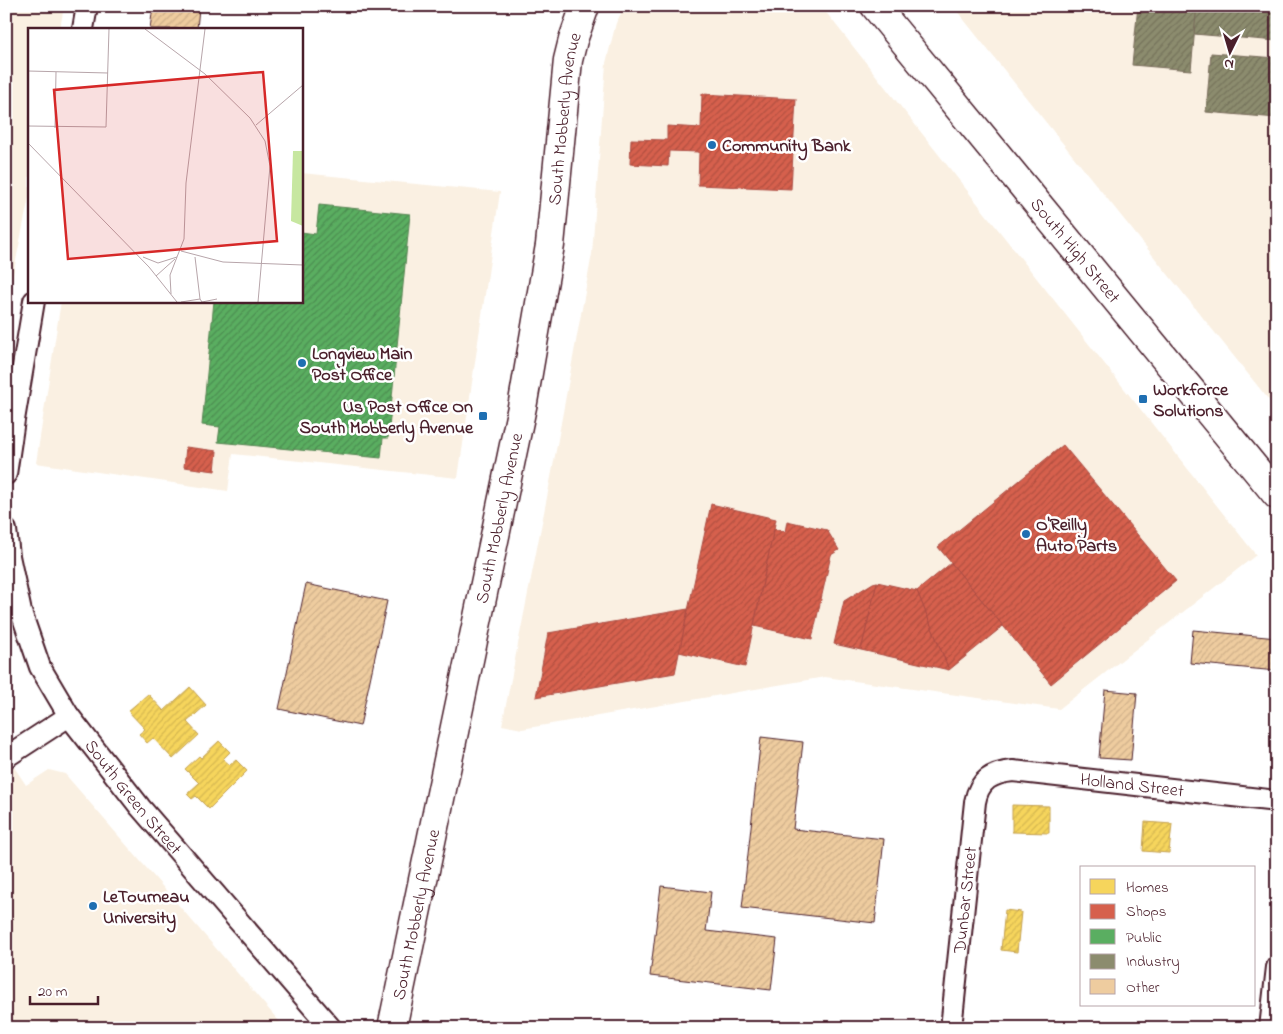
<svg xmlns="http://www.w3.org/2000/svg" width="1283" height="1034" viewBox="0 0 1283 1034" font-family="'Indie Flower',sans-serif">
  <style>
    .built { fill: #faf0e2 }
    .homes { fill: url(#homes-hatch); stroke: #c29e4d }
    .shops { fill: url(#shops-hatch); stroke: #ac4c43 }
    .public { fill: url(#public-hatch); stroke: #558351 }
    .industry { fill: url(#industry-hatch); stroke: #786b5a }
    .building { fill: url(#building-hatch); stroke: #4a1f2b }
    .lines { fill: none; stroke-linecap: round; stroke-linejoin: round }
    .street-casing { stroke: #4a1f2b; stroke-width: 24 }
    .secondary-casing { stroke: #4a1f2b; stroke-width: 31 }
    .street { stroke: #fff; stroke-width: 20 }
    .secondary { stroke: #fff; stroke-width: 28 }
    .poi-dot { fill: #1f6fb2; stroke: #fff; stroke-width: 2 }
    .labels { text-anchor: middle; stroke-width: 5; stroke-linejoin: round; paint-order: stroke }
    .street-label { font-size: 18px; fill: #4a1f2b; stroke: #fff }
    .poi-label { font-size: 18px; font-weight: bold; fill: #4a1f2b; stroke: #fff; text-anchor: start }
    .inset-road { fill: none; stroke: #b7a5aa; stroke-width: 1 }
    .view { fill: #d62828; fill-opacity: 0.15; stroke: #d62828; stroke-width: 2.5 }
    .inset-edge { fill: none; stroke: #4a1f2b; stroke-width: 2.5 }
  </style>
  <defs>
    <pattern id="homes-hatch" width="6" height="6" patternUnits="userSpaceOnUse" patternTransform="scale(1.25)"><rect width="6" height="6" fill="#f6d55c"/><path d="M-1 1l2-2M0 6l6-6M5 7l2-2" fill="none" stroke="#d4b650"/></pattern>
    <pattern id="shops-hatch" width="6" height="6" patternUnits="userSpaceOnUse" patternTransform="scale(1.25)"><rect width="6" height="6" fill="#d6604d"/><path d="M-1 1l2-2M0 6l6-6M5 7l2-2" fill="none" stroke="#b04f40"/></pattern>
    <pattern id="public-hatch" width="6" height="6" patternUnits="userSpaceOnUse" patternTransform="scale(1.25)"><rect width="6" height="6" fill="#5aae61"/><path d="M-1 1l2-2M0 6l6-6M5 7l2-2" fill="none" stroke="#4c8d50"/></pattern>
    <pattern id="industry-hatch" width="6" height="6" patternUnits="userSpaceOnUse" patternTransform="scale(1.25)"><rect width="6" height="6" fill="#8c8c6e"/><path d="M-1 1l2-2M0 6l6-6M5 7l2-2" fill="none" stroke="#74725b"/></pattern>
    <pattern id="building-hatch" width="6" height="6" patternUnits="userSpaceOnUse" patternTransform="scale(1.25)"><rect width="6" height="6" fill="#eecc9f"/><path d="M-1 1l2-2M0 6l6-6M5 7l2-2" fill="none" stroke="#ceaf89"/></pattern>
  </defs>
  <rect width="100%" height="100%" fill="#fff"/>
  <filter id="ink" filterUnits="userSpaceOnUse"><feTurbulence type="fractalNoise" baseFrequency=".02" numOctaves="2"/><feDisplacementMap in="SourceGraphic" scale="10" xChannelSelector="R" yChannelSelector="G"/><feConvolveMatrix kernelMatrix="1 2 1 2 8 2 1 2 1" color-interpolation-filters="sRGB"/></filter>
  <g filter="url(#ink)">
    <g class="built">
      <path d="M6,6H64L60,29H29V197L6,309Z"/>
      <path d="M625,6H821L1256,555L1059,709L825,677L522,729L502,725L552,472L592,254L606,63L616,23Z"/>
      <path d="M953,6H1277V410L1024,95Z"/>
      <path d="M301,173L500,192L458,478L233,454L228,491L36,463L61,301H301Z"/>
      <path d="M6,755L26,785L49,770L65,774L285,1028H6Z"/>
    </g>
    <g class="homes">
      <path d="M190,687L206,705L187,722L199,735L173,759L153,738L147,743L139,734L145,729L128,711L148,694L164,711Z"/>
      <path d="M219,741L230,752L223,759L230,765L236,760L247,771L209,809L196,796L192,799L187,794L199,783L185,769L199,756L201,758Z"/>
      <path d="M1012,805L1049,806V833L1012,832Z"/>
      <path d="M1145,822L1172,824L1169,853L1143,851Z"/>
      <path d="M1005,910L1021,912L1017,952L1001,950Z"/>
    </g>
    <g class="shops">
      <path d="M702,94L796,99L791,189L698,185L699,152L669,151L668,166L630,164L631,139L667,140V126L701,128Z"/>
      <path d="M1063,445L1176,581L1051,684L938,547Z"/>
      <path d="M186,447L217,451L215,471L184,467Z"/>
      <path d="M711,504L776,519L745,667L679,652Z"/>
      <path d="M787,521L827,530L839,550L831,555L812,639L754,626L774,529L785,532Z"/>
      <path d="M951,563L1003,626L949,670L917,591Z"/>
      <path d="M877,582L917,591L949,670L861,650Z"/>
      <path d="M877,582L861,650L834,644L844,601L873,583Z"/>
      <path d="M688,609L675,673L536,697L548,633Z"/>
    </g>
    <path class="public" d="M319,205L410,214L388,438H383L381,458L218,442L220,427L202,425L214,301H301V232L316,234Z"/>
    <g class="industry">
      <path d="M1138,6H1197L1191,70L1132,65Z"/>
      <path d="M1197,6H1277V41L1194,34Z"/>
      <path d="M1211,53L1277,58V118L1206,112Z"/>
    </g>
    <g class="building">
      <path d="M153,6H181L199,8L197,29H150Z"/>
      <path d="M306,584L387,601L360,726L279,709Z"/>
      <path d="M1193,630L1277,638V671L1190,663Z"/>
      <path d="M1105,690L1137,693L1131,760L1099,758Z"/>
      <path d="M761,737L803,742L793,829L884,839L875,923L742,908Z"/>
      <path d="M661,886L711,892L706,931L777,939L771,990L650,976Z"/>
    </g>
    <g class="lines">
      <g class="street-casing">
        <g id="street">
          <path d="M83,29L87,6"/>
          <path d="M6,474L14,420L34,301"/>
          <path id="s1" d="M6,530L9,556L21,612L40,667L69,716L140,807L331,1028"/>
          <path d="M6,757L69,716"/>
          <path id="s2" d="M951,1028L975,802C979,780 992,773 1013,771L1277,801"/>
          <path d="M1270,1028L1277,967"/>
        </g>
      </g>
      <g class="secondary-casing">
        <g id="secondary">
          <path id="s3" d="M875,6L1277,495"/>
          <path id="s4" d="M392,1028L523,402L550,245L568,60L573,40L585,6"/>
        </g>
      </g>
      <use href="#street" class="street"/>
      <use href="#secondary" class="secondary"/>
    </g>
  </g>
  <g class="poi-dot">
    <circle cx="712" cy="145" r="5"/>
    <circle cx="302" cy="363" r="5"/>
    <rect x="1138" y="394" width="10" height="10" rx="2.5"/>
    <rect x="478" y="411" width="10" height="10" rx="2.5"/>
    <circle cx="1026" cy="534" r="5"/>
    <circle cx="93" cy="906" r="5"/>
  </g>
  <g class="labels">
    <g class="street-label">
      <text dy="6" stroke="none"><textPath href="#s4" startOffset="926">South Mobberly Avenue</textPath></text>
      <text dy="6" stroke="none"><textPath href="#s3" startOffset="316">South High Street</textPath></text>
      <text dy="6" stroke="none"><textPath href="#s4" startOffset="521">South Mobberly Avenue</textPath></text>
      <text dy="6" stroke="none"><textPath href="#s2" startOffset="401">Holland Street</textPath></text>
      <text dy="6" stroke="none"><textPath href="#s1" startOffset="302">South Green Street</textPath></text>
      <text dy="6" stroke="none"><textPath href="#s2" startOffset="129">Dunbar Street</textPath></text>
      <text dy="6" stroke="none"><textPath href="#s4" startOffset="116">South Mobberly Avenue</textPath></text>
    </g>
    <g class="poi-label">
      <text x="722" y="151">Community Bank</text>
      <text x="312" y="359">Longview Main<tspan x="312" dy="21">Post Office</tspan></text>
      <text x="1153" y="395">Workforce<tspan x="1153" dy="21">Solutions</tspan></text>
      <text x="473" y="412" text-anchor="end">Us Post Office On<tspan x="473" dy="21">South Mobberly Avenue</tspan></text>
      <text x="1036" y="530">O'Reilly<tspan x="1036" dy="21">Auto Parts</tspan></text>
      <text x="103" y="902">LeTourneau<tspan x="103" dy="21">University</tspan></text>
    </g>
  </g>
  <g transform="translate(28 28)">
    <rect width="275" height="275" fill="#fff"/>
    <path d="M265,123H275V198L263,193Z" fill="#c7e7a0"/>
    <path d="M269,125H275V189L268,182Z" fill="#c7e7a0"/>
    <path class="inset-road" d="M117,1L177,46L222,90L237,113L242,138L230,274M0,43L80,45M228,97L275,57M0,98L78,99L81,1M27,100L28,44M0,115L121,239L149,274M153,223L195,234L275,237M115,229L130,235L149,229M128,248L147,231M143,266L142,247L156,211L158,155L177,1M172,271L174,274L189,271M153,274L172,271L167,229"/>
    <path class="view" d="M235,44L249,213L40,231L26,62Z"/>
    <rect width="275" height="275" class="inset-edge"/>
  </g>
  <rect width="1283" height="1034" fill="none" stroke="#fff" stroke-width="25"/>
  <rect x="12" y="12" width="1258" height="1009" fill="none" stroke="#4a1f2b" stroke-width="2" filter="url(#ink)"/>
  <rect x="1080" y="866" width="175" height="140" fill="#ffffff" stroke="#b7a5aa"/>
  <rect x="1090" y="879" width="25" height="15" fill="#f6d55c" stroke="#b7a5aa"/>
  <text x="1126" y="892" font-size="15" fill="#4a1f2b">Homes</text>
  <rect x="1090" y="904" width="25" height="15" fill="#d6604d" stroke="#b7a5aa"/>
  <text x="1126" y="916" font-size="15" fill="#4a1f2b">Shops</text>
  <rect x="1090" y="929" width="25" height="15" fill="#5aae61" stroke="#b7a5aa"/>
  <text x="1126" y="942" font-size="15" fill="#4a1f2b">Public</text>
  <rect x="1090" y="954" width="25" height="15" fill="#8c8c6e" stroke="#b7a5aa"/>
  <text x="1126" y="966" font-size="15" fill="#4a1f2b">Industry</text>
  <rect x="1090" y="979" width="25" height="15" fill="#eecc9f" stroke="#b7a5aa"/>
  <text x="1126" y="992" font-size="15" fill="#4a1f2b">Other</text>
  <g transform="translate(1230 52) rotate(185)" stroke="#ffffff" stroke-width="4" paint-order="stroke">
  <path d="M0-4L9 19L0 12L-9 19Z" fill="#4a1f2b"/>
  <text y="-8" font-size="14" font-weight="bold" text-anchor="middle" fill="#4a1f2b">N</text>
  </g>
  <path d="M30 996v8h68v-8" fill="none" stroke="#4a1f2b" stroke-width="2.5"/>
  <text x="38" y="996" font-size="15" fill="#4a1f2b" stroke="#ffffff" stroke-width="4" paint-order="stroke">20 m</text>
</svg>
